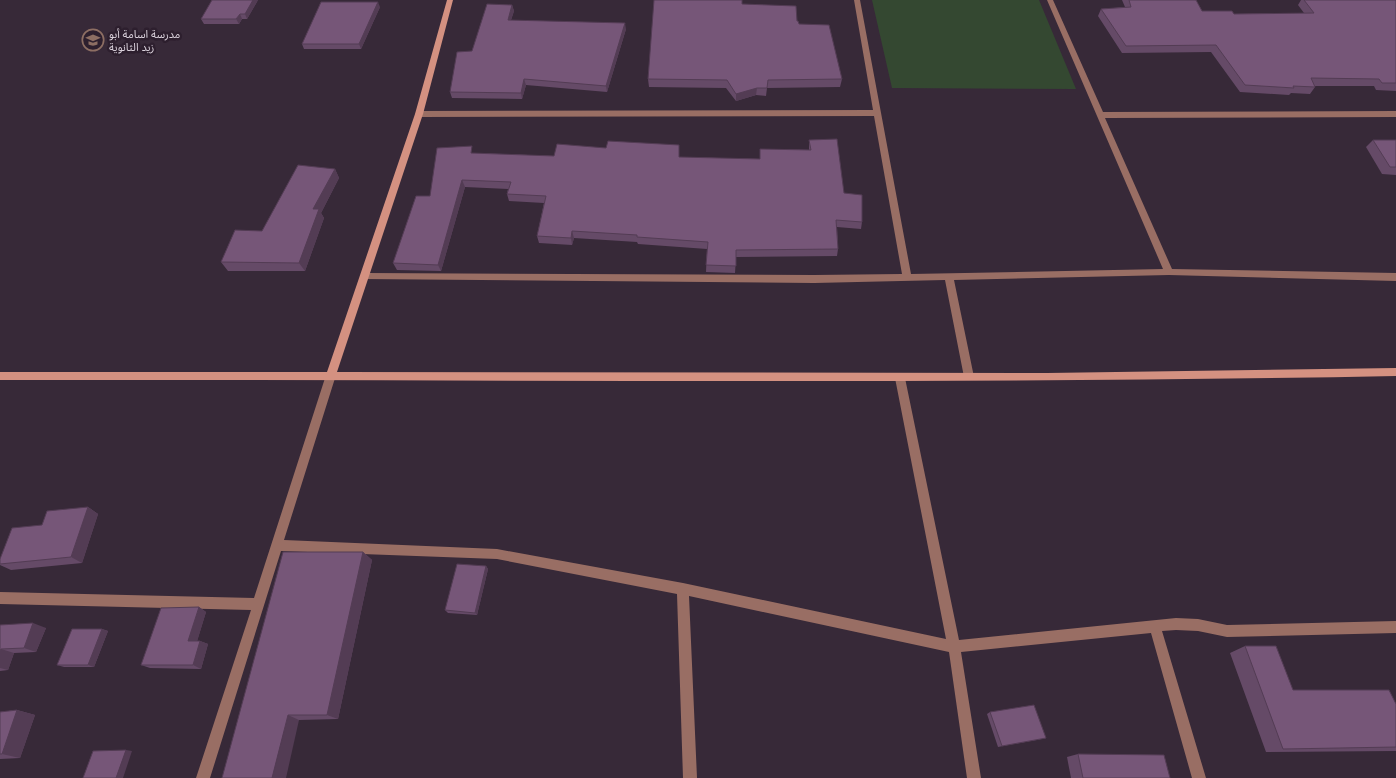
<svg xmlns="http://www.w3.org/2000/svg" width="1396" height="778" viewBox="0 0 1396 778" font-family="Montserrat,'Noto Sans Arabic',sans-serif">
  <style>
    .green { fill: #344831 }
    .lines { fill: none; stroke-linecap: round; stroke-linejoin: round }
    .street { fill: #996e64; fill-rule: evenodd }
    .secondary { fill: #d49181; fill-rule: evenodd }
    .wall { fill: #654a67 }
    .shaded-wall { fill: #533c54 }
    .building { fill: #765678; stroke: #533c54 }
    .labels { text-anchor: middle; stroke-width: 5; stroke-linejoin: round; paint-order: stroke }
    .far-poi-label { font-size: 11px; fill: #dad1db; stroke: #2d1f2e; text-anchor: start }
  </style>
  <rect width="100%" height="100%" fill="#372938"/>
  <path class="green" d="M872,0H1039L1076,89L892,88Z"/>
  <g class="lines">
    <g class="street">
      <path d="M854,0H860L911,274L1163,269L1047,0H1053L1103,112L1396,111V117L1105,118L1172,269L1396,273V281L1169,275L954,280L974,377L973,380H965L964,377L945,280L814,283L362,279L360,277L362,275L365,273L814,275L902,274L874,116L419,117L415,114L419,111L873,110Z"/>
      <path d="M331,371L334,372L336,375L284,540L497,549L683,583L946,639L895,378L896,375H904L905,378L959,640L1176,618L1198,619L1227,625L1396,621V633L1227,637L1198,631L1176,630L1162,631L1206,778H1192L1151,633L961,652L981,778H967L949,652L689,596L697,778H683L677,594L497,559L281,551L210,778H196L251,610L0,604V592L254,598L326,375L328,372Z"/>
    </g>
    <path class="secondary" d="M447,0H453L423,114L337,372L1047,373L1396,368V376C931,385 465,379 0,380V372H327L415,114Z"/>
  </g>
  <g class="wall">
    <path d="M258,0L247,19H242L239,24H204L201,19Z"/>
    <path d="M1122,0H1196L1202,11L1234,14L1304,13L1298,5L1301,0H1396V91L1376,90L1374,86H1314L1315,87L1310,94L1291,93L1289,95L1240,92L1211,52L1122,53L1098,16L1101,9L1125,7Z"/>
    <path d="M512,5L514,11L511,20L626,29L607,92L526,85L522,99L452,98L450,92L472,51Z"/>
    <path d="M380,7L361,49H304L302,44Z"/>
    <path d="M797,21L842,79L840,87L767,88L766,96L756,95L736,101L726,88L649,87L648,79Z"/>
    <path d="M809,140L862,222L861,229L837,227L838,249L837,256L736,257L735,273L706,272L707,249L638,244L637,242L574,238L572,245L539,243L537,236L544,203L509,201L507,194L508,189L465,187L441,271L397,270L393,263L430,196L474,153L554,156L679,157L760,159V149L809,150Z"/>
    <path d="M1373,140H1396V175L1382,174L1366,147Z"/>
    <path d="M335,169L339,178L321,213L324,218L305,271H228L221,262L262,231Z"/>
    <path d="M88,507L98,514L82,563L11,570L0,565V559L42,525Z"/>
    <path d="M363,552L372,560L338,719L299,720L222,778Z"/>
    <path d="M486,566L488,569L477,615L448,613L445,610Z"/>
    <path d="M199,607L206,612L197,641H200L208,644L201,669L150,668L141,665Z"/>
    <path d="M0,625L46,628L36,652L14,653L8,670L0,671Z"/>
    <path d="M102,629L108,631L94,667H64L57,665Z"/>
    <path d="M1245,646L1293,690L1396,704V751L1266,752L1230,653Z"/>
    <path d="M17,710L35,715L20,758L0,759V712Z"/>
    <path d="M990,712L1046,738L1042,739L998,747L987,714Z"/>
    <path d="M1078,754L1170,778H1071L1067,757Z"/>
  </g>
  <g class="shaded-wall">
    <path d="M253,0H258L247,19L245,14Z"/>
    <path d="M378,2L380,7L361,49L359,44Z"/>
    <path d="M512,5L514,11L509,26L508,20Z"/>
    <path d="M240,14L242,19L239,24L236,19Z"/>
    <path d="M625,23L626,29L607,92L606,86Z"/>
    <path d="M524,79L526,85L522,99L521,93Z"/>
    <path d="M757,88L756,95L736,101V94Z"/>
    <path d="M335,169L339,178L321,213L324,218L305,271L299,263L313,209Z"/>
    <path d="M462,180L465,187L441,271L438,265Z"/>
    <path d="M572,231L574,238L572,245L571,238Z"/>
    <path d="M88,507L98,514L82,563L71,557Z"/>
    <path d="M363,552L372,560L338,719L327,715Z"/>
    <path d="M486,566L488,569L477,615L475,613Z"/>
    <path d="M199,607L206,612L196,645L188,641Z"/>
    <path d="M33,623L46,628L36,652L24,648Z"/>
    <path d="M102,629L108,631L94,667L88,665Z"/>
    <path d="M200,641L208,644L201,669L193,665Z"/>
    <path d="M1,649L14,653L8,670L0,668V651Z"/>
    <path d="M17,710L35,715L20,758L2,754Z"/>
    <path d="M288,715L299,720L286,778H272Z"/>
    <path d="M126,750L132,751L123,778H116Z"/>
  </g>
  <g class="building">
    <path d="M212,0H253L245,14H240L236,19H201Z"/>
    <path d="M654,0H742V4L796,6L797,21H798L799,24L829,25L842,79L768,80L767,88H757L736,94L727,80L648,79Z"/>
    <path d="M1129,0H1196L1202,11H1232L1234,14L1314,13L1304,0H1396V83H1382L1379,79L1311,78L1315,87L1293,86L1294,88L1245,85L1216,45L1126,46L1101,9L1131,7Z"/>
    <path d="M321,2H378L359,44H302Z"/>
    <path d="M487,4L512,5L508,20L625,23L606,86L524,79L521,93L450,92L457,52L472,51Z"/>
    <path d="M837,139L844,193L862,195V222L836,220L838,249L736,250V266L706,265L708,242L637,237V235L572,231L571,238L537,236L546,196L507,194L511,182L462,180L438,265L393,263L416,196H430L437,148L472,146L471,153L554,156L557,144L606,148L608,141L679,145V157L760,159V149L811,150L809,140Z"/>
    <path d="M1373,140H1396V167H1390Z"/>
    <path d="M298,165L335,169L313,209H319L299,263L221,262L235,230L262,231Z"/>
    <path d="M88,507L71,557L0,564V559L12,528L42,525L47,511Z"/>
    <path d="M283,552H363L327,715H288L272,778H222Z"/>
    <path d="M457,564L486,566L475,613L445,610Z"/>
    <path d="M199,607L188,641H200L193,665H141L161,608Z"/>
    <path d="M33,623L24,648L1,649L0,651V625Z"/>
    <path d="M72,629H102L88,665H57Z"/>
    <path d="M1245,646H1276L1293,690H1389L1396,704V747L1283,749Z"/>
    <path d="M1034,705L1046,738L1002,746L990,712Z"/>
    <path d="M17,710L2,754H0V712Z"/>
    <path d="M126,750L116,778H83L93,751Z"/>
    <path d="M1078,754L1164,755L1170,778H1083Z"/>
  </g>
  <defs>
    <g id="school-ring" transform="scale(1.125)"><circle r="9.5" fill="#2d1f2e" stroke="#8d6e63" stroke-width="1.5"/><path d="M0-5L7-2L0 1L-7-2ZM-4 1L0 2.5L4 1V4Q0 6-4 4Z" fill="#8d6e63"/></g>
  </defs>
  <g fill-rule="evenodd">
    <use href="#school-ring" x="93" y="40"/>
  </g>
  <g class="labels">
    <g class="far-poi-label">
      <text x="109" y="38">مدرسة اسامة أبو<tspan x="109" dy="13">زيد الثانوية</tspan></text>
    </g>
  </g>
</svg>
